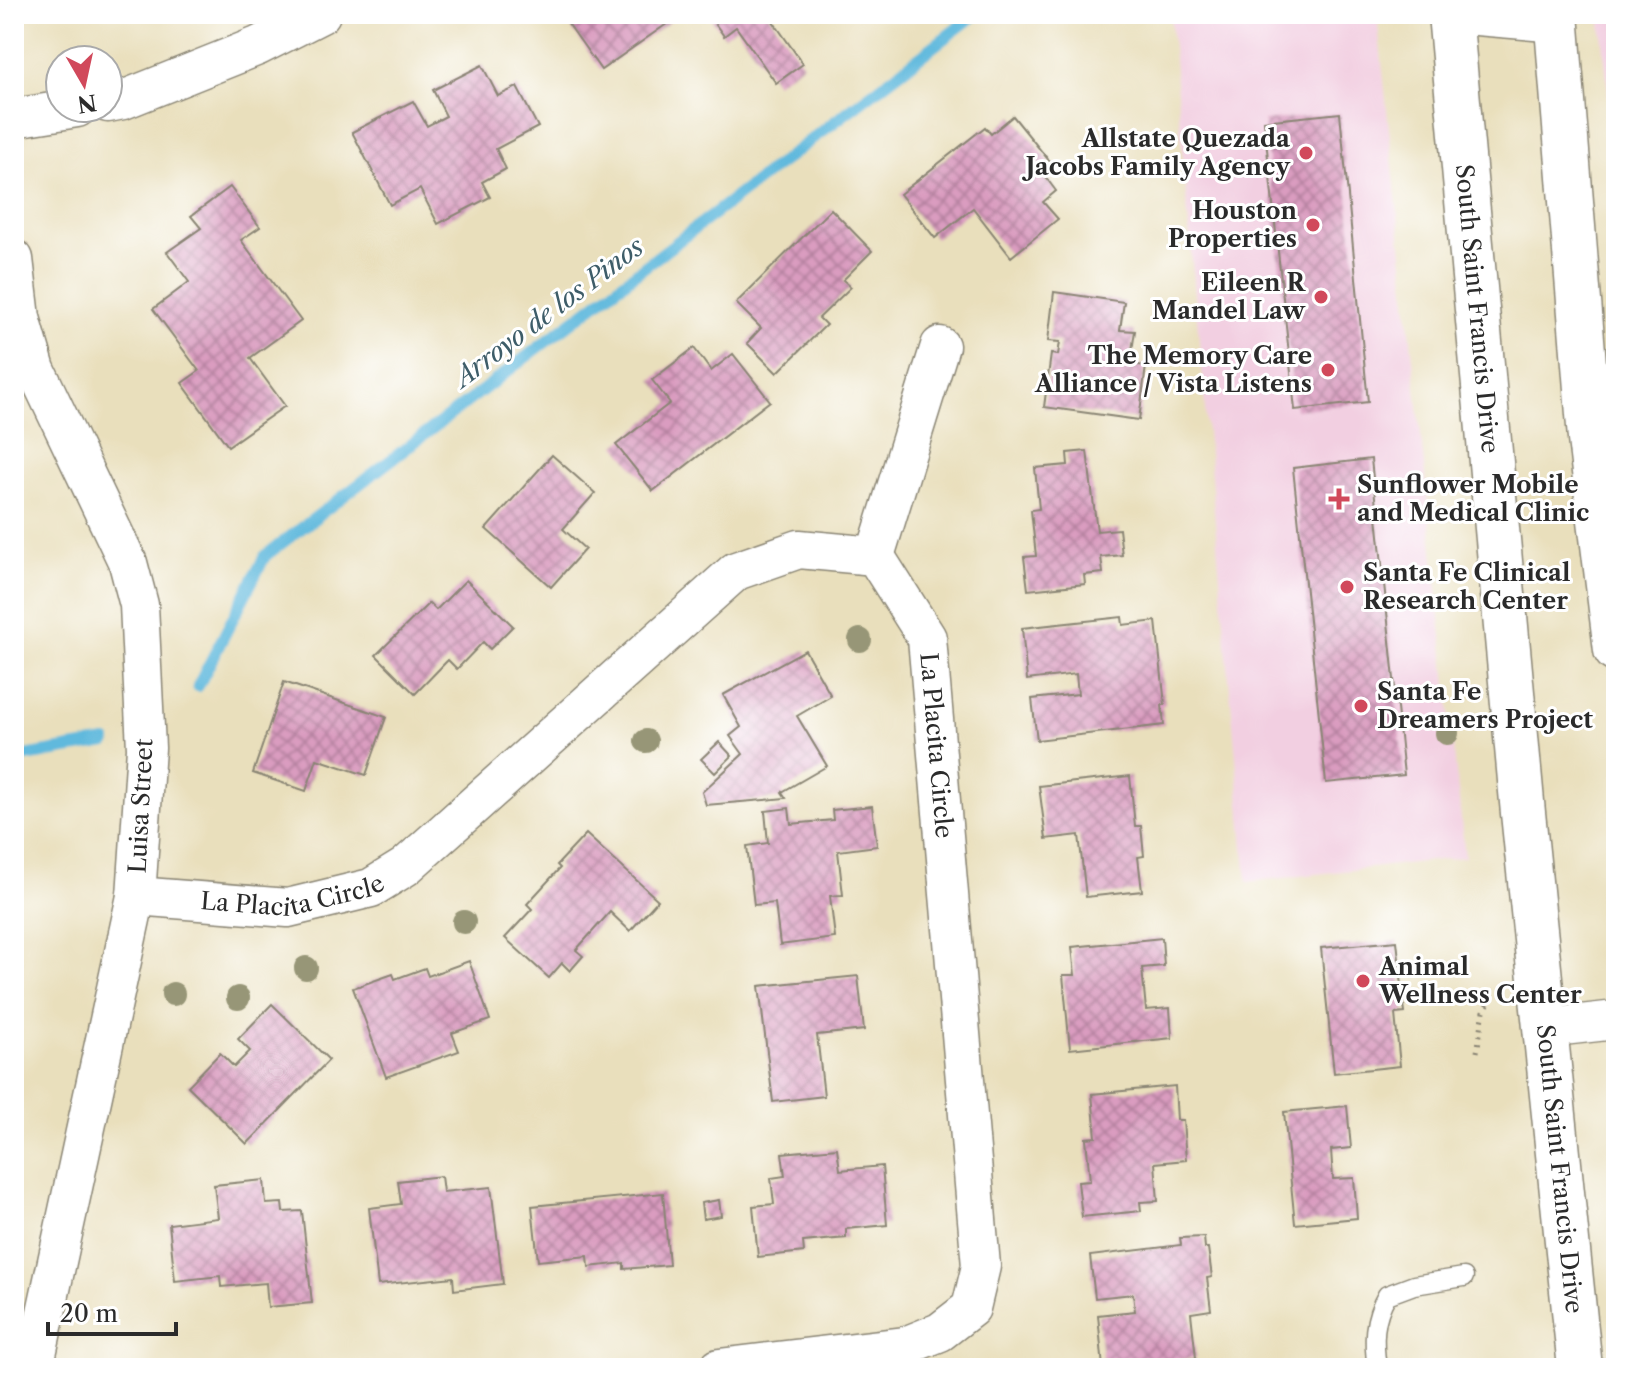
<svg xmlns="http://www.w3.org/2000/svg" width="1630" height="1382" viewBox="0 0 1630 1382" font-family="'Libre Caslon Text',serif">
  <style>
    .built { fill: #f2cfe1 }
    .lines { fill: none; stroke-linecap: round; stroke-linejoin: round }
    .stream { stroke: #60b9dd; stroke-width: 12 }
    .building { fill: url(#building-cross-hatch) }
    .lane-casing { stroke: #8a8574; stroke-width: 21 }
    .street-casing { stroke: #8a8574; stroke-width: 41 }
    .highway-casing { stroke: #8a8574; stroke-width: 47 }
    .path { stroke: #8a8574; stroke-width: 5; stroke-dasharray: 2 6; stroke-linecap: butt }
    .lane { stroke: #fff; stroke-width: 18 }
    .street { stroke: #fff; stroke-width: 38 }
    .highway { stroke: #fff; stroke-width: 44 }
    .tree { fill: #979677 }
    .poi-dot { fill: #d1495b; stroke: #fff; stroke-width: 3 }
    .labels { text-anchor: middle; stroke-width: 6; stroke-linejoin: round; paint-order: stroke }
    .poi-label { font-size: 24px; font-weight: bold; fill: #2b2b2b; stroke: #fff; text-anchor: end }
    .street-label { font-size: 24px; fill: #2b2b2b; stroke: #fff }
    .water-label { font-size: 26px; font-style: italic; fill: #3e5d69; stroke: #fff }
  </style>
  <defs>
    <pattern id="building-cross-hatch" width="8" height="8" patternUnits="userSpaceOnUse" patternTransform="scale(2)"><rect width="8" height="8" fill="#da9cc0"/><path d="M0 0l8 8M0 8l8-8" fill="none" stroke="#b17f9c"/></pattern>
  </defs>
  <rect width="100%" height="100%" fill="#fff"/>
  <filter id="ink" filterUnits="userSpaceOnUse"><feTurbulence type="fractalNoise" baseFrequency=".0125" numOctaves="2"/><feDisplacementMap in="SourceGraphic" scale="16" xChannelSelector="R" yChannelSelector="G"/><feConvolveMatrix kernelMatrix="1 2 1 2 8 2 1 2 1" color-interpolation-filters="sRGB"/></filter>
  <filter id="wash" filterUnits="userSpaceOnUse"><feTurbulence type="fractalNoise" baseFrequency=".006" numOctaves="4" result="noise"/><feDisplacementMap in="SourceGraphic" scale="32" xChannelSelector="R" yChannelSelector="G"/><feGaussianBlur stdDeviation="1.8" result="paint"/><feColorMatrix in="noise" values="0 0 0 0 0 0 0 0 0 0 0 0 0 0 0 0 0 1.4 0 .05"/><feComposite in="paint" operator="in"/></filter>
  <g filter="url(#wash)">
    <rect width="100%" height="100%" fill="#e9dfbc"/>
    <g class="built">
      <path d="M1170,14H1377L1465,857L1247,882Z"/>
      <path d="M1600,14H1616V165Z"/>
    </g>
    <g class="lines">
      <g class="stream">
        <path d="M198,686L265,556L976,14"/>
        <path d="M14,758L106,742"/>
      </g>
    </g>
    <g id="blocks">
      <g class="building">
        <path d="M571,14H681L601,70L565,19Z"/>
        <path d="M708,14H768L803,64L776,83L736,27L724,36Z"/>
        <path d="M482,65L498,96L517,87L538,127L496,149L506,169L482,182L490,197L438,224L420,189L390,205L352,132L413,101L427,126L446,116L433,90Z"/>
        <path d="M1340,113L1368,402L1295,410L1264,121Z"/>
        <path d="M1013,116L1051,163L1041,171L1056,191L1043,202L1058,219L1011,257L973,208L935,238L900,194L985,127L991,134Z"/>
        <path d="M230,187L260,227L241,240L301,321L250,358L285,406L228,446L182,383L199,371L153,309L189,282L167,252L201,228L191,216Z"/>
        <path d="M831,209L872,251L843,280L851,287L819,318L826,325L777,373L747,343L761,328L736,303Z"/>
        <path d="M1054,292L1124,302L1120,330L1135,331L1130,364L1146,366L1139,420L1044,407L1051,354L1058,355L1060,342L1048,341Z"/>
        <path d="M694,348L711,371L733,354L770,401L653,491L616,445L670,403L652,380Z"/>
        <path d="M1087,451L1097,531L1119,529L1122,555L1101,557L1103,573L1084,575L1085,584L1028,590L1024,557L1036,556L1031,510L1039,509L1035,468L1068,465L1067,453Z"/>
        <path d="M552,455L595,493L563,529L585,549L551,587L486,529Z"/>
        <path d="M1371,459L1404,775L1326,783L1293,468Z"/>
        <path d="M466,580L513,626L490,649L483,642L457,669L448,660L415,694L376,655L429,603L436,610Z"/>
        <path d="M1122,617L1123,625L1156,621L1165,705H1162L1164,725L1037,740L1032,699L1078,694L1076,674L1027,680L1022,628Z"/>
        <path d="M805,650L831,696L797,716L827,766L782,792L786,798L706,805L702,792L743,754L730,736L741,727L723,695Z"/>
        <path d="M284,682L386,717L366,775L317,759L306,791L253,773Z"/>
        <path d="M719,742L732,756L715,773L701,759Z"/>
        <path d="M1130,776L1135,826H1141L1144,856L1138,857L1142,891L1086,897L1079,835L1046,839L1039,786Z"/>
        <path d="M872,806L877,846L838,851L843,895L830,896L835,938L780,945L775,903L754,905L747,846L768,843L765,811L789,808L791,824L833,820L832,810Z"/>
        <path d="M586,834L658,900L630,931L610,912L576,950L583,956L570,971L562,963L549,978L505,938L532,909L527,904L560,868L557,865Z"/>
        <path d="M1162,938L1164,966L1142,968L1146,1010L1170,1008L1172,1038L1070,1049L1063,975H1075L1072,947Z"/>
        <path d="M1397,941L1405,1013L1395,1014L1400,1066L1334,1073L1321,948Z"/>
        <path d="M469,961L490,1020L452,1033L459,1051L386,1077L353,988L393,974L395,979L425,968L428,976Z"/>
        <path d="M858,976L864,1030L817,1035L824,1096L773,1102L759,986Z"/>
        <path d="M272,1004L329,1060L247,1144L188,1086L220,1053L234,1067L250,1051L238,1039Z"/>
        <path d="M1175,1086L1177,1120H1183L1186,1160L1155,1163L1158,1201L1140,1202L1141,1211L1082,1217L1078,1182L1090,1181L1086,1138L1096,1137L1092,1094Z"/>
        <path d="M1347,1106L1351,1148L1331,1150L1333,1179L1354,1178L1357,1218L1295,1224L1284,1112Z"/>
        <path d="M837,1148L840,1170L882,1166L887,1225L846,1229V1238L803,1242L804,1252L758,1257L753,1206L774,1204L771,1178L785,1176L782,1153Z"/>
        <path d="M441,1176L443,1192L491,1187L503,1284L454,1290L453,1277L378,1285L369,1208L401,1204L398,1181Z"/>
        <path d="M264,1180L266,1204L282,1203L283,1212L302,1211L312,1303L268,1307L266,1283L221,1287L220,1276L175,1281L169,1224L218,1218L214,1185Z"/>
        <path d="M663,1193L669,1265L624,1269V1263L589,1267L588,1256L538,1261L532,1206Z"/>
        <path d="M719,1200L721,1216L703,1219L701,1203Z"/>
        <path d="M1204,1237L1205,1248H1208L1212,1277L1207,1278L1211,1310L1191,1313L1196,1358L1103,1368L1098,1315L1135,1311L1133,1294L1095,1298L1090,1256L1181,1245L1180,1238Z"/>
      </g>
    </g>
  </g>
  <g filter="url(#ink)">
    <use href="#blocks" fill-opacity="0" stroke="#8a8574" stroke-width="2"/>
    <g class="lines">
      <g class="lane-casing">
        <g id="lane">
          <path d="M1452,24L1558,33"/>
          <path d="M1377,1368C1373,1341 1373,1319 1387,1295L1414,1285L1464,1277"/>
        </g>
      </g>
      <g class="street-casing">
        <g id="street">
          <path d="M108,103L123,100L258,46L321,14"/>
          <path d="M14,118L77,108"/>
          <path d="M14,259L21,318L36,370L128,563L139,605L146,748L136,896L34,1368"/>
          <path d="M875,556L940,346"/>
          <path id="s1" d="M136,896L288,908L371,888L405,867L736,571L799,549L875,556L927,638L981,1266L971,1308L940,1332L905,1346L719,1368"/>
          <path d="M1545,1028L1616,1020"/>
        </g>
      </g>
      <g class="highway-casing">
        <g id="highway">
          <path id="s2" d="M1450,14L1523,813L1580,1368"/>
          <path d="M1556,14L1590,439L1616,650"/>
        </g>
      </g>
      <path class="path" d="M1477,1052L1484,1011L1495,992"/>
      <use href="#lane" class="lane"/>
      <use href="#street" class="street"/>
      <use href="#highway" class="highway"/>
    </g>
    <g class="tree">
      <circle cx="860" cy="640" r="12"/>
      <circle cx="1447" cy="733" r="12"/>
      <circle cx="646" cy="741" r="12"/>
      <circle cx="464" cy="922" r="12"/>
      <circle cx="306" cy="968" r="12"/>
      <circle cx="173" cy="994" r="12"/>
      <circle cx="238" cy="998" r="12"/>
    </g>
  </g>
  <g class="poi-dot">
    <circle cx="1306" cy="153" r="8"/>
    <circle cx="1313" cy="225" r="8"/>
    <circle cx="1321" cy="297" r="8"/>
    <circle cx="1328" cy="370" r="8"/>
    <path d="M1335 487h8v8h8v8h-8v8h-8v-8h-8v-8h8z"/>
    <circle cx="1347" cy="587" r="8"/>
    <circle cx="1361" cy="706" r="8"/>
    <circle cx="1363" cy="981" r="8"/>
  </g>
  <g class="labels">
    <g class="poi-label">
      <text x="1290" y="147">Allstate Quezada<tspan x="1290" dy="28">Jacobs Family Agency</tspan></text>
      <text x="1297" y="219">Houston<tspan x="1297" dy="28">Properties</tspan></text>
      <text x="1305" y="291">Eileen R<tspan x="1305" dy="28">Mandel Law</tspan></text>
      <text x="1312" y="364">The Memory Care<tspan x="1312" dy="28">Alliance / Vista Listens</tspan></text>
      <text x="1357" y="493" text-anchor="start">Sunflower Mobile<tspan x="1357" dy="28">and Medical Clinic</tspan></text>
      <text x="1363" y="581" text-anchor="start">Santa Fe Clinical<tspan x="1363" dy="28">Research Center</tspan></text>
      <text x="1377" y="700" text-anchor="start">Santa Fe<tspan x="1377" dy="28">Dreamers Project</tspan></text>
      <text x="1379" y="975" text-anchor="start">Animal<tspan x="1379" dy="28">Wellness Center</tspan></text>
    </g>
    <g class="street-label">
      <text dy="8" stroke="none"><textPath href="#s2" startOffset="296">South Saint Francis Drive</textPath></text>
      <text dy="8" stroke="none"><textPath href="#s1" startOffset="1070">La Placita Circle</textPath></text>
      <text transform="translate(141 806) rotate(-87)" y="8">Luisa Street</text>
      <text dy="8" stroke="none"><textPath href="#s1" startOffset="158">La Placita Circle</textPath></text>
      <text dy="8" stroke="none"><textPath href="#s2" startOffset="1160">South Saint Francis Drive</textPath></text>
    </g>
    <g class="water-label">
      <text transform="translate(549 312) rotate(-37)" y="9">Arroyo de los Pinos</text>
    </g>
  </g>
  <rect width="1630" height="1382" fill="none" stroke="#fff" stroke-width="48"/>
  <g transform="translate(84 84) rotate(171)"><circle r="38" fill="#ffffff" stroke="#aaaaaa" stroke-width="2"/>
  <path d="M0-6L14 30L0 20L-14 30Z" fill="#d1495b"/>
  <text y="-12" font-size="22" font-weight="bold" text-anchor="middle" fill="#2b2b2b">N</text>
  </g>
  <path d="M48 1322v12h128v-12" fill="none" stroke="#2b2b2b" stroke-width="4"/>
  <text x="60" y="1322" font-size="24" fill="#2b2b2b" stroke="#ffffff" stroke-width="6" paint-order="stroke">20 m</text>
</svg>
